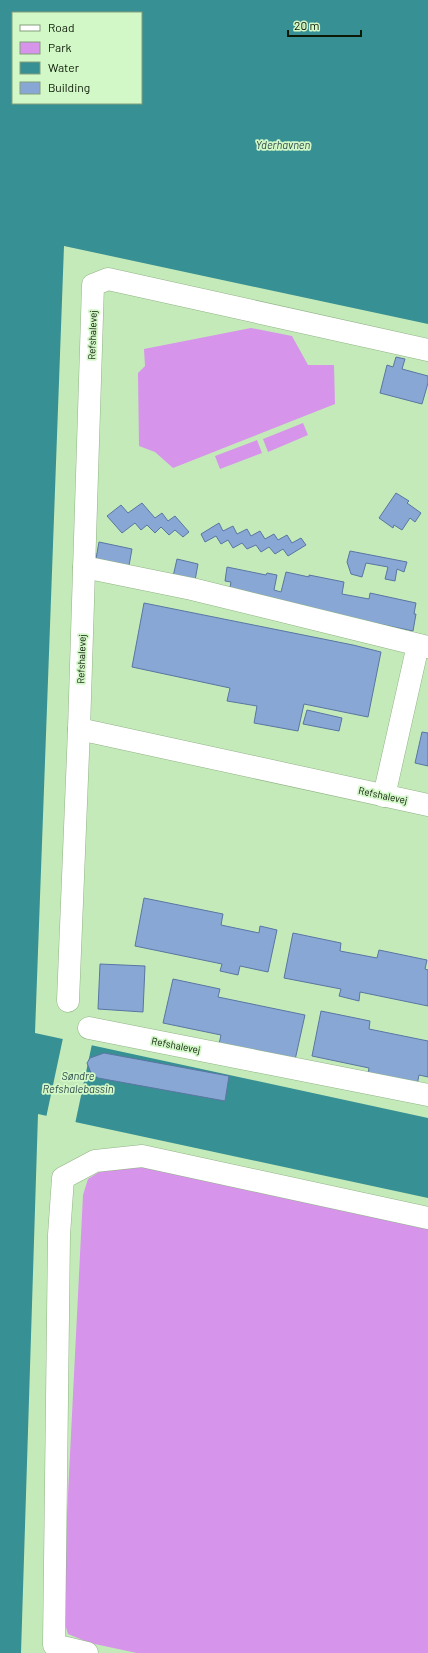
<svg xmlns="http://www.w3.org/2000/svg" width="428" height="1653" viewBox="0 0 428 1653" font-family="Barlow,sans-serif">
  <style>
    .green { fill: #d694ea }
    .water { fill: #379093; fill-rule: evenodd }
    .pier { fill: #c5eaba }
    .building { fill: #88a7d5; stroke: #5976a1 }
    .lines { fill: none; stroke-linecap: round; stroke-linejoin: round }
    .minor-casing { stroke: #90b385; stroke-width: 23 }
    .minor { stroke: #fff; stroke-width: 22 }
    .labels { text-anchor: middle; stroke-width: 3.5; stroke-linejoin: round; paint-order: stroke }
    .street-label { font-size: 10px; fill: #0c1907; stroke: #d2f8c7 }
    .water-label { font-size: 11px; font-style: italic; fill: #2f4a4b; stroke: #d2f8c7 }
  </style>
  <rect width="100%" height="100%" fill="#c5eaba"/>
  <g class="green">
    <path d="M251,328L292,336L308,365H334L335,404L173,468L155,452L139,446L138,373L145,366L144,349Z"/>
    <path d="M303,423L308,435L268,452L263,439Z"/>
    <path d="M257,440L262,453L220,469L215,456Z"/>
    <path d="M134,1165L428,1229V1653H137L90,1643L68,1634L62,1614L83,1195L88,1179L107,1167Z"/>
  </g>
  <path class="water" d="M0,0H428V324L64,246L35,1033L428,1118V1198L38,1114L21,1653H0ZM13,13H141V103H13Z"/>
  <path class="pier" d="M63,1038L92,1044L75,1124L46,1118Z"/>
  <g class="building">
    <path d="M396,357L405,359L402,369L428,376V383L422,404L380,393L387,365L393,367Z"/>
    <path d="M396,493L409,501L407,503L421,513L415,522L410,518L402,530L394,525L393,528L379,518Z"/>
    <path d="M142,503L155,518L162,513L168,521L175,516L189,532L183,537L175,530L169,535L161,527L155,533L147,525L141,530L135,523L122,533L107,516L121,505L128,513Z"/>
    <path d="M219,523L223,531L233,526L237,534L247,529L251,536L260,531L265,539L274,534L278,540L287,535L292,543L301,538L306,545L288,556L283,549L275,554L269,547L261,552L256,545L247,549L242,543L233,548L228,540L221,544L216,536L205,542L201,534Z"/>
    <path d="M99,542L132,549L128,571L95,564Z"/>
    <path d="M350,551L407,562L404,572L397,569L395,581L385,579L388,567L366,563L362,577L351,574L347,562Z"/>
    <path d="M177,559L198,564L194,586L172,581Z"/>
    <path d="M227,567L266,575L267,573L277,575L274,590L281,592L286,572L309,577V575L344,582L342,594L369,599L370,593L416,603L414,614H416L413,631L229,593L231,582L225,581Z"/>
    <path d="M144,603L353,645L381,652L368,717L304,704L298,731L254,723L257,706L227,701L230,688L132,667Z"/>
    <path d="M307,710L342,718L339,731L303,724Z"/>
    <path d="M422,732L428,733V766L415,763Z"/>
    <path d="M144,898L223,914L221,925L259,933L260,926L277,930L268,972L240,966L238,975L220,971L222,964L135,946Z"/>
    <path d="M293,933L341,943L340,951L377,958L379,950L427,960L425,969L428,970V1006L360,992L359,1001L339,996L341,989L284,978Z"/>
    <path d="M100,964L145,966L143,1012L98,1009Z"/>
    <path d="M173,979L220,989L218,997L305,1015L295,1060L219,1044L221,1035L163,1023Z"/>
    <path d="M321,1011L370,1021L369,1029L428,1041V1077L419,1075L417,1085L368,1074L369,1068L312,1056Z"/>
    <path d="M104,1053L229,1076L225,1101L98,1078L91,1073L87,1063L90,1058Z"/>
  </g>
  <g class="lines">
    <g class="minor-casing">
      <g id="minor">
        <path d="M84,567L192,589L428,647"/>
        <path d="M79,729L428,805"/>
        <path d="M384,796L418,645"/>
        <path d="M68,1001L79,729L93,285L108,279L428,350"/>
        <path d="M89,1028L428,1095"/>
        <path d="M87,1653L54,1645L59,1235L63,1178L95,1161L142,1156L428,1218"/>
      </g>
    </g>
    <use href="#minor" class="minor"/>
  </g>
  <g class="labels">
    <g class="street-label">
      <text transform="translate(92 335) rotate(-88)" y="4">Refshalevej</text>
      <text transform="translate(81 659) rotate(-88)" y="4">Refshalevej</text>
      <text transform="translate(383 795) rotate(12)" y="4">Refshalevej</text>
      <text transform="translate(176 1045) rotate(11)" y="4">Refshalevej</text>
    </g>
    <g class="water-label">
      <text x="283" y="149">Yderhavnen</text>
      <text x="78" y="1080">Søndre<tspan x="78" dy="13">Refshalebassin</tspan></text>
    </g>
  </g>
  <rect x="12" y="12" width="130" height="92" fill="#d2f8c7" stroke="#839f7a"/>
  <rect x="20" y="25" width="20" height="6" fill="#ffffff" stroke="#839f7a"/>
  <text x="48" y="32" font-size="12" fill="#0c1907">Road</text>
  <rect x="20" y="42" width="20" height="12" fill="#d694ea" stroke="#839f7a"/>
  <text x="48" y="52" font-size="12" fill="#0c1907">Park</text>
  <rect x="20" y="62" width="20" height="12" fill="#379093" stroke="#839f7a"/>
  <text x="48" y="72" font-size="12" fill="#0c1907">Water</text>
  <rect x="20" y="82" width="20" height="12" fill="#88a7d5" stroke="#839f7a"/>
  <text x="48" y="92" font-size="12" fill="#0c1907">Building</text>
  <path d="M288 30v6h73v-6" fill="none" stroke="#0c1907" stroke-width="2"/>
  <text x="294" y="30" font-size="12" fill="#0c1907" stroke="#d2f8c7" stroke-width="3" paint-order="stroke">20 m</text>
</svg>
